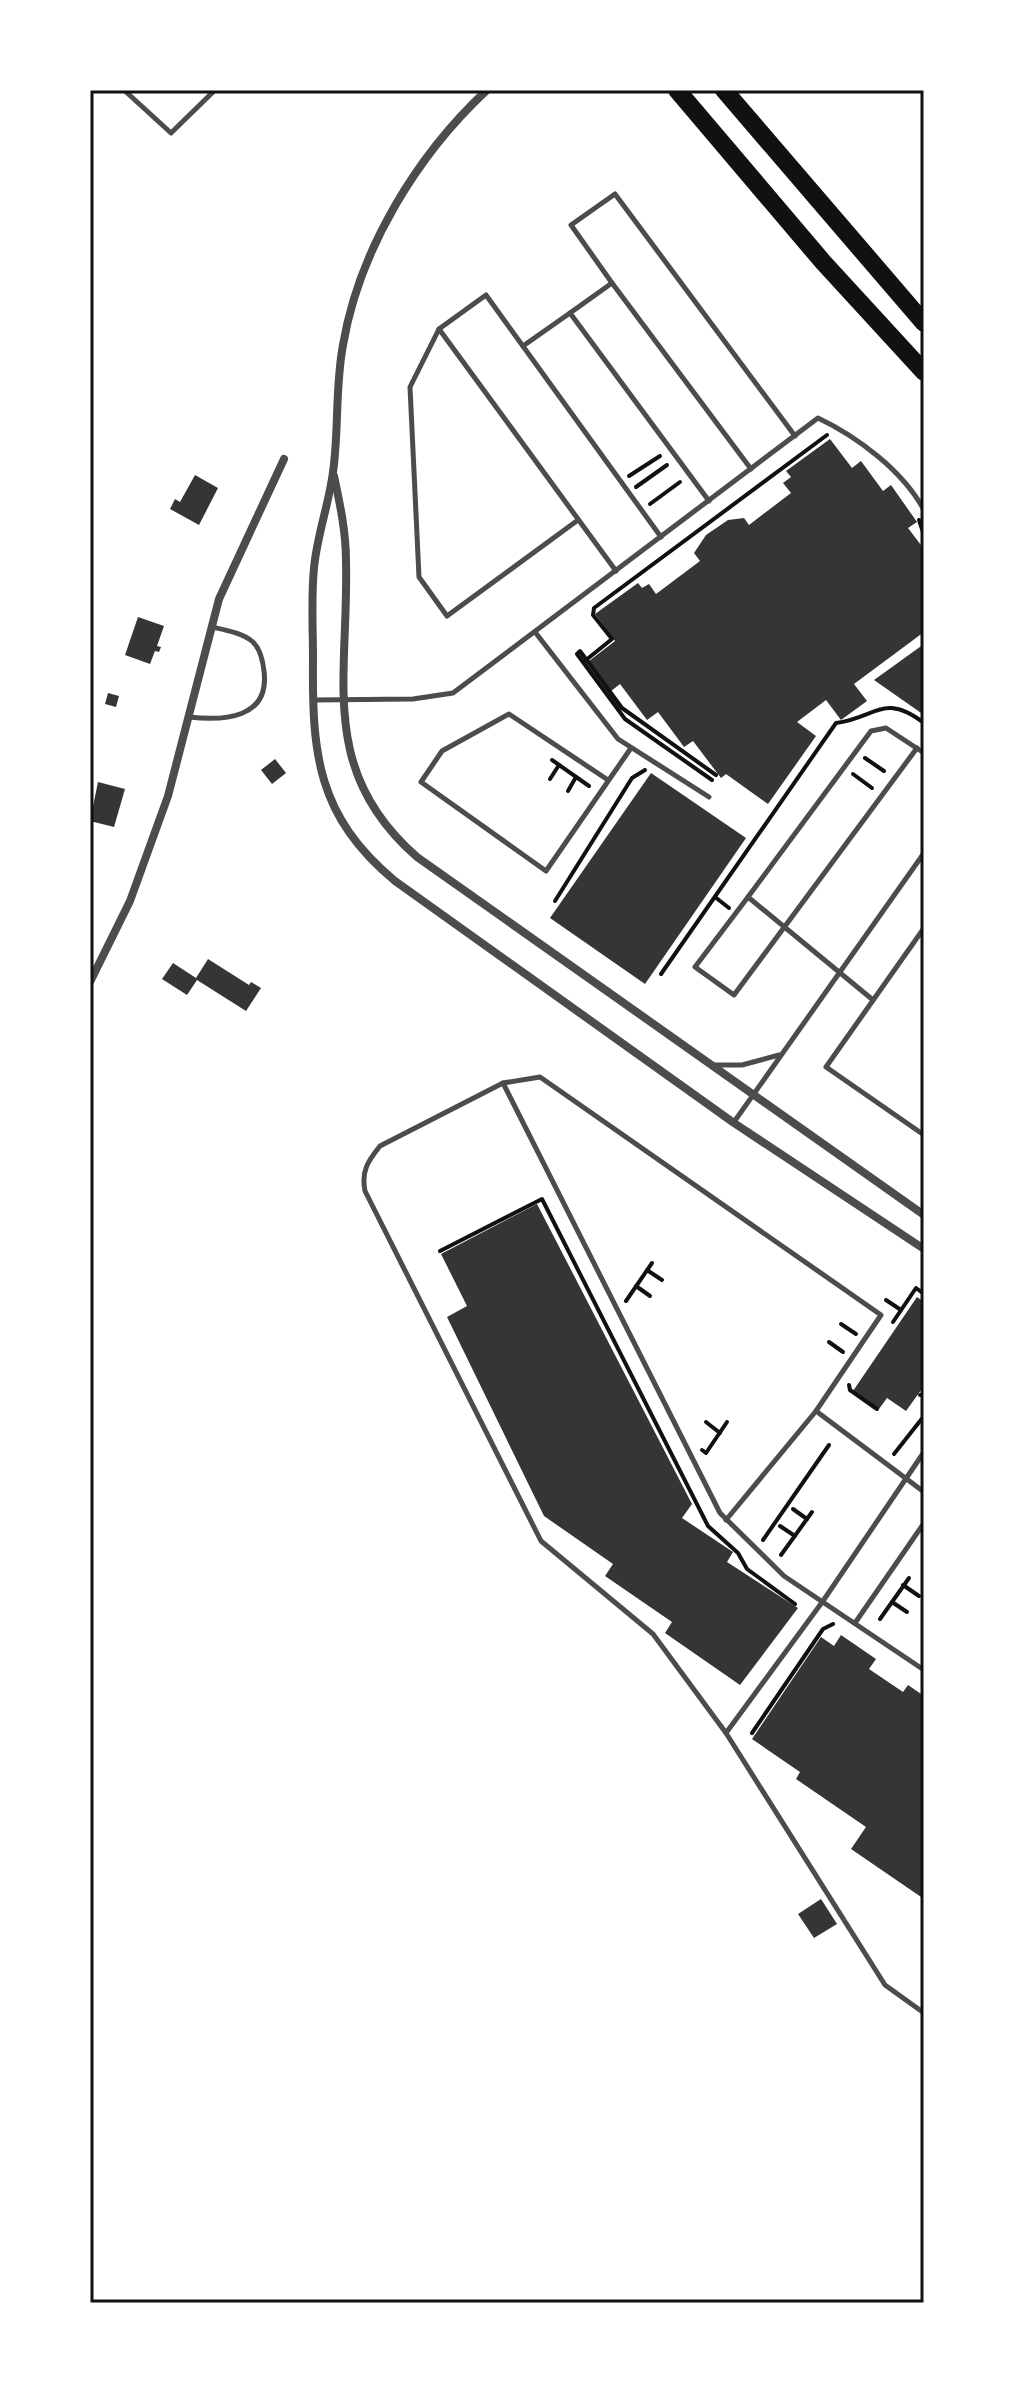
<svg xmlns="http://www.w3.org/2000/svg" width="1014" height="2393" viewBox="0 0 1014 2393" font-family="'Public Sans',sans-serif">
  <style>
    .building { fill: #353535 }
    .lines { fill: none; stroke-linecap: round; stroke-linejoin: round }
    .path { stroke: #111; stroke-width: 4 }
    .service { stroke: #4c4c4c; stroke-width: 5 }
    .minor { stroke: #4c4c4c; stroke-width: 8 }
    .motorway { stroke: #111; stroke-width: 18 }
    .neatline { fill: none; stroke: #111; stroke-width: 3 }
  </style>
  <rect width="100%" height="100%" fill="#fff"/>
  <g class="building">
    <path d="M830,439L852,468L861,461L883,491L891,485L917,522L908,528L924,549V632L854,684L867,701L841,720L826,700L797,722L816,736L768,804L726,774L721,778L693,741L684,747L658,712L647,720L620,684L611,691L589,661L615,641L595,614L638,583L642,588L649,584L656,594L700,561L694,553L706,535L728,520L744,518L749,525L791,493L783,483L791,477L786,471Z"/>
    <path d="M195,475L218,488L199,525L170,509L175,499L180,502Z"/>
    <path d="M138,617L164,626L157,646L161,647L159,652L155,651L150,664L125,655Z"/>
    <path d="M924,644V715L874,680Z"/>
    <path d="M108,693L119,696L116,707L105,704Z"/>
    <path d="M275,759L286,773L272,784L261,770Z"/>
    <path d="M651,773L746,838L645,984L550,918Z"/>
    <path d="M98,782L125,789L114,827L90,821Z"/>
    <path d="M208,959L249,985L251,982L261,988L246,1011L197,980L187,995L162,979L173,963L196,978Z"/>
    <path d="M537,1204L692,1504L682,1518L733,1552L727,1562L798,1608L740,1685L665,1633L672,1622L605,1576L613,1564L544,1516L447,1317L467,1306L441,1254Z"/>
    <path d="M917,1297L924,1302V1386L906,1411L887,1398L879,1409L853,1391Z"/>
    <path d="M841,1635L876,1659L869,1669L903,1692L908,1685L924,1696V1899L851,1849L866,1827L796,1779L800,1772L752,1739L821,1637L834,1646Z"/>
    <path d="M821,1899L837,1924L814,1938L798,1914Z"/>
  </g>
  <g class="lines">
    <g class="path">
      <path d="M629,476L660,456"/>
      <path d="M636,487L667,465"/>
      <path d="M650,504L680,482"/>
      <path d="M919,520L924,535"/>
      <path d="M586,660L612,639L593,615L594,608L827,435"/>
      <path d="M865,758L884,771"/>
      <path d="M552,760L589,786"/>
      <path d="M853,774L872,788"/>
      <path d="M550,779L559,765"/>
      <path d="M712,780L625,719L577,654L580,651L622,708L716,775"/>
      <path d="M568,791L576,777"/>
      <path d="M715,897L729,908"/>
      <path d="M555,901L632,778L645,770"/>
      <path d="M661,974L836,723C876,718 883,692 924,723"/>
      <path d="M440,1251L542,1199L708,1526L738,1553L747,1569L795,1604"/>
      <path d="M647,1270L662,1280"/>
      <path d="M636,1286L650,1296"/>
      <path d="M886,1300L901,1310"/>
      <path d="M626,1301L652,1263"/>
      <path d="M893,1322L916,1288L924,1294"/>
      <path d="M841,1324L856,1334"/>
      <path d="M829,1342L843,1352"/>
      <path d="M849,1385L850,1390L877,1409"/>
      <path d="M920,1395H924"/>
      <path d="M706,1422L720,1433"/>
      <path d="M702,1450L706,1453L727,1422"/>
      <path d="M894,1454L924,1416"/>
      <path d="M793,1509L807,1519"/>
      <path d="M780,1526L795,1536"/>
      <path d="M763,1540L829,1445"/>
      <path d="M781,1555L812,1512"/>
      <path d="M903,1585L919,1596"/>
      <path d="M892,1602L907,1612"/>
      <path d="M880,1619L909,1578"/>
      <path d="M752,1733L823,1629L833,1624"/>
    </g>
    <g class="service">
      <path d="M124,90L171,133L215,90"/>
      <path d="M612,283L571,225L615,194L795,436"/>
      <path d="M439,329L410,387L419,577L447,616L578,520"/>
      <path d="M523,346L570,313"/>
      <path d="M709,501L570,313L612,283L751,469"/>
      <path d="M616,571L439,329L486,295L661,537"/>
      <path d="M535,632L618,739L709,797"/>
      <path d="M314,700L413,699L453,693L818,418C858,437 903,471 924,510"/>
      <path d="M189,717C223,721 270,719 264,671C263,662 260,649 253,642C243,633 225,630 212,627"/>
      <path d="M608,780L509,714L442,751L421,782L546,871L631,748"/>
      <path d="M748,897L695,967L734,995L917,748"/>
      <path d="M924,928L826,1067L924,1135"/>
      <path d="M873,1000L748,897L871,731L886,728L924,753"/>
      <path d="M714,1065H742L779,1055"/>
      <path d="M503,1083L540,1077L881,1315L816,1411L726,1520"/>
      <path d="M734,1122L924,853"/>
      <path d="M816,1411L924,1492"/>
      <path d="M924,1452L823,1601L726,1733L885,1985L924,2013"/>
      <path d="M855,1623L924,1523"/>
      <path d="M726,1733L653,1634L541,1541L365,1191C361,1171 368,1161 380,1146L503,1083L720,1513L784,1576L924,1670"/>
    </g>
    <g class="minor">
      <path d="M487,90C417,155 359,250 343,345C335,387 339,430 333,472C329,504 317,535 314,568C311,597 313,629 313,659C312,754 317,816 395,881L734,1123L924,1249"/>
      <path d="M334,476C340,504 346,532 346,561C349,677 317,770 417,857L924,1215"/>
      <path d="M90,982L130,901L168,796L219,599L284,459"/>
    </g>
    <g class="motorway">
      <path d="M677,90L823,262L924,372"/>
      <path d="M724,90L924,323"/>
    </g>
  </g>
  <rect width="1014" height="2393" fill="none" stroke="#ffffff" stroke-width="184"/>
  <rect x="92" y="92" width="830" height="2209" class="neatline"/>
</svg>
